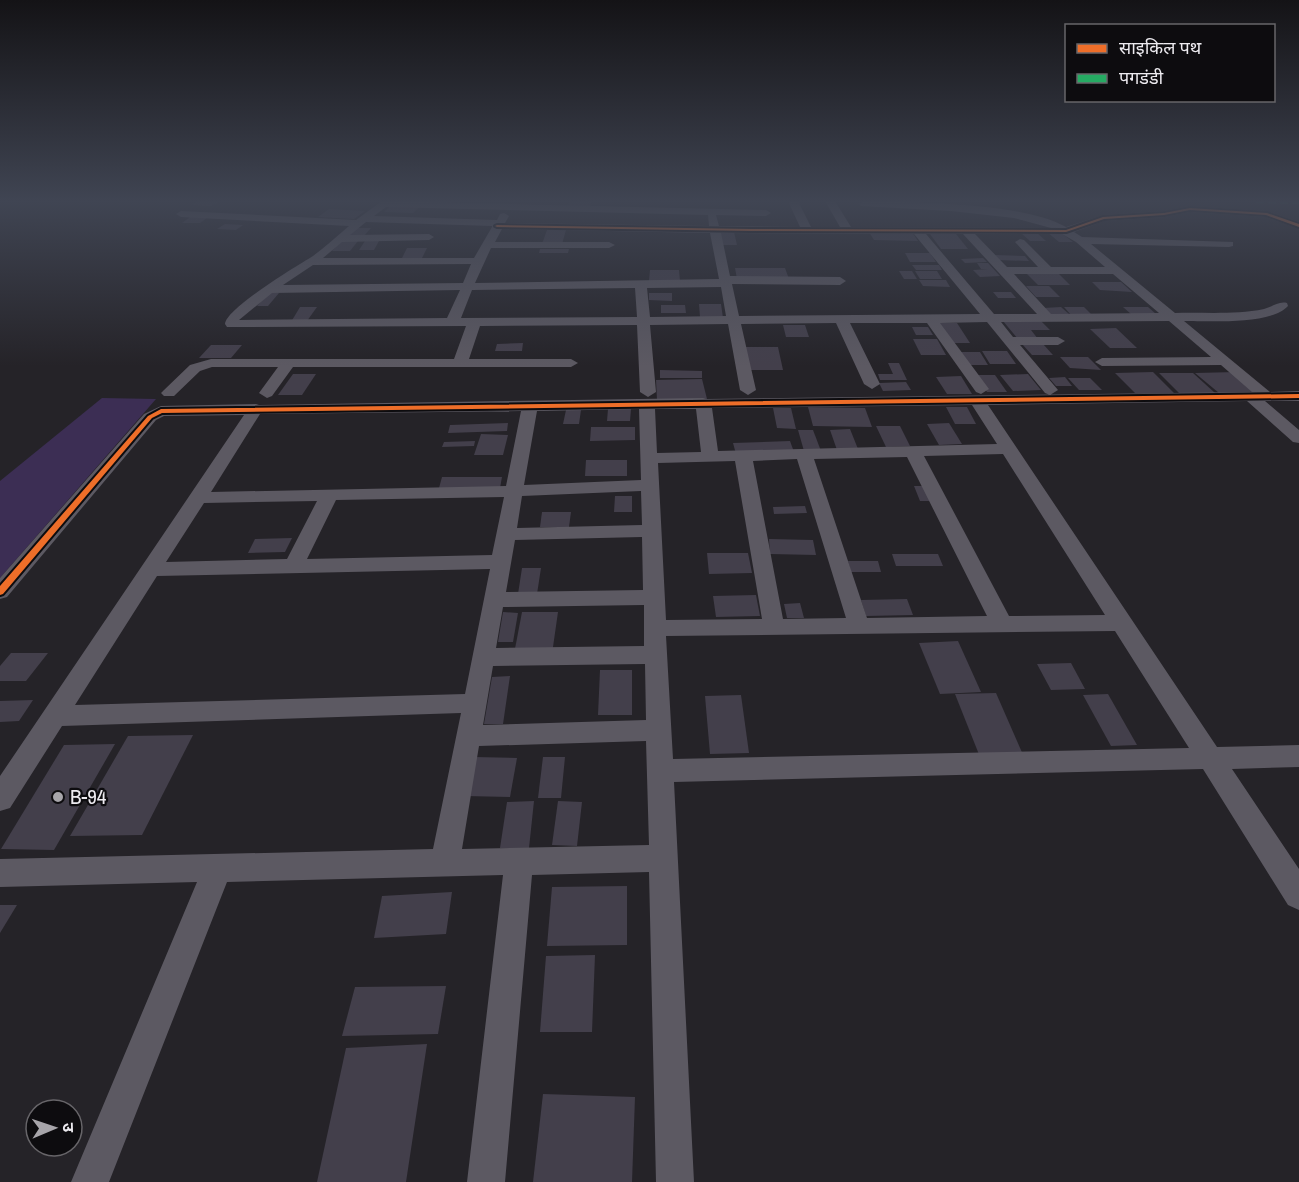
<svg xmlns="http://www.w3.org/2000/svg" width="1299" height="1182" viewBox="0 0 1299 1182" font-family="'Archivo Narrow','Noto Sans Devanagari',sans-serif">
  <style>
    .green { fill: #3c2e54 }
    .building { fill: #433f4b }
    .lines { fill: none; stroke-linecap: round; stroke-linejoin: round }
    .minor { fill: #5c5962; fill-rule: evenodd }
    .quiet { stroke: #26ab63; stroke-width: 4; stroke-dasharray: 8 4; stroke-linecap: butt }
    .cycleway-casing { stroke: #0d0c0f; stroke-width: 4 }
    .cycleway { fill: #ee6e29; fill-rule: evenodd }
    .poi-dot { fill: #a7a5aa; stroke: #0d0c0f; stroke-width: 2 }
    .labels { text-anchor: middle; stroke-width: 4.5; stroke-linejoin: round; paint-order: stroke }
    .near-poi-label { font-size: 21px; fill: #edebf0; stroke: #0d0c0f; text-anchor: start }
  </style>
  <rect width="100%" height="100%" fill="#252328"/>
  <path class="green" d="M102,398L156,399L0,578V481Z"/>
  <g class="building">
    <path d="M199,201H220L211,206L191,205Z"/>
    <path d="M571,201H592L589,209L568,208Z"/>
    <path d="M390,206L419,207L413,213L384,212Z"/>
    <path d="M329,209L365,211L354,219L318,217Z"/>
    <path d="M190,217H208L200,223H182Z"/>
    <path d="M225,224L243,225L236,230L217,229Z"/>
    <path d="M354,228H371L363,237H345Z"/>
    <path d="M547,230H566L562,244H542Z"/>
    <path d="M719,232H734L737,245H721Z"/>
    <path d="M869,232H912L918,241L874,240Z"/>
    <path d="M1036,232L1046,241H1030L1021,233Z"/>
    <path d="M1047,232H1060L1073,242H1059Z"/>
    <path d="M930,234H956L968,249H941Z"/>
    <path d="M340,241H358L350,251H332Z"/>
    <path d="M365,241H379L374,250H359Z"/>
    <path d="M407,248H427L422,258H402Z"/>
    <path d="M540,249H569L568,253H539Z"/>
    <path d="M905,253H930L936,262H910Z"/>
    <path d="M995,255L1025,256L1029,261L999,260Z"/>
    <path d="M983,258L987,262L965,263L961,259Z"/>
    <path d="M977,263H988L1000,276L980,277L973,270L988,269H981Z"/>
    <path d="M912,265H939L942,270H916Z"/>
    <path d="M735,268H785L789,279H737Z"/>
    <path d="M650,270H679L680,281H649Z"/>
    <path d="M899,271H912L917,279H904Z"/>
    <path d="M915,271H937L942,279H920Z"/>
    <path d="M1027,274H1059L1070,285H1038Z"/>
    <path d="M919,280H946L950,287L923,286Z"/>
    <path d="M1092,282H1121L1132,292L1100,290Z"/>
    <path d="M1026,286H1049L1060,297H1036Z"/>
    <path d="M993,292H1011L1016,298H998Z"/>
    <path d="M268,293H279L268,306H257Z"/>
    <path d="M649,293H672V301L649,300Z"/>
    <path d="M699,304H721L723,318L700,317Z"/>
    <path d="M661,305H685L686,313H661Z"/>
    <path d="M300,307H317L307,321L291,322Z"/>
    <path d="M1061,307L1069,314L1050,315L1043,308Z"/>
    <path d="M1064,307H1084L1092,315H1071Z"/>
    <path d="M1123,307H1148L1156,314H1131Z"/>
    <path d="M1040,320L1050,330H1031L1038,339H1018L1003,321Z"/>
    <path d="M937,323H957L970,343H949Z"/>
    <path d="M783,325H805L809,337H786Z"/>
    <path d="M912,327H928L933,335H916Z"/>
    <path d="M1116,328L1137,348H1110L1090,329Z"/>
    <path d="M913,339H937L946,355H921Z"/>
    <path d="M523,343L522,351H495L497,344Z"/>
    <path d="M1022,344H1043L1053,355H1032Z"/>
    <path d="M211,345H242L231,358H199Z"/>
    <path d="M744,347H778L783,370H748Z"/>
    <path d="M982,351H1007L1016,364H990Z"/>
    <path d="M959,352H980L988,365H967Z"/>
    <path d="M1060,357H1088L1101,370L1070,368Z"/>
    <path d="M888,363H899L907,380H880L878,374H893Z"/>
    <path d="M660,370L702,371V378H660Z"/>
    <path d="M1153,372L1174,393H1135L1115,373Z"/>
    <path d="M1236,372L1261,392L1219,393L1195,373Z"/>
    <path d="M1159,373H1193L1215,393L1180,394Z"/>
    <path d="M293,374H316L302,395H278Z"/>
    <path d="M1028,374L1041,390L1013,391L1000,375Z"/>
    <path d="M976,375H995L1007,392H987Z"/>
    <path d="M961,376L972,394H947L936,377Z"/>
    <path d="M1065,377L1072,386H1056L1049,378Z"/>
    <path d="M1068,378H1090L1102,390H1079Z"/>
    <path d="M702,379L707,399L657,400L656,380Z"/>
    <path d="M906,382L911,390L883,391L879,383Z"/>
    <path d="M808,407L865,408L872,427L813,426Z"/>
    <path d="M946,407H967L976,424H955Z"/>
    <path d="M773,408H791L796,429L777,428Z"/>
    <path d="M608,409H631L630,421H607Z"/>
    <path d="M566,410H581L579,424H563Z"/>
    <path d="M508,423L507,431L448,433L450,425Z"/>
    <path d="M949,423L962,444L939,445L927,424Z"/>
    <path d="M876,426H900L910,446L886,447Z"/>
    <path d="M591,427H635V440L590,441Z"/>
    <path d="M850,429L858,449L837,450L830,430Z"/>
    <path d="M798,430H813L821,451H804Z"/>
    <path d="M481,434L508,435L503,455H474Z"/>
    <path d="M475,441L474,446L442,447L444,442Z"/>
    <path d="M790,441L794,452L736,454L733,443Z"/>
    <path d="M586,460H627V476H585Z"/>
    <path d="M442,477H502L500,488H439Z"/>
    <path d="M914,486H928L934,501H920Z"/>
    <path d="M615,496H632V512H614Z"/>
    <path d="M805,506L807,513L774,514L773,507Z"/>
    <path d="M542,512H571L569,527H540Z"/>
    <path d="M292,538L285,552L248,553L255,539Z"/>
    <path d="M769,539L813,540L816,555L770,554Z"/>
    <path d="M707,553H748L752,573L709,574Z"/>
    <path d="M892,554H938L943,566H896Z"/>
    <path d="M848,561H878L881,572H851Z"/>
    <path d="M522,568H541L537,594H518Z"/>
    <path d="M756,595L760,616L716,617L713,596Z"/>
    <path d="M907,599L913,615L866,616L861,600Z"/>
    <path d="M800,603L804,618H787L784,604Z"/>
    <path d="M503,612L518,613L513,642H498Z"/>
    <path d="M522,612H558L552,654H514Z"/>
    <path d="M958,641L981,692L940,694L919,643Z"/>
    <path d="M11,653H48L26,681H0V666Z"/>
    <path d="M1071,663L1085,689L1051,690L1037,664Z"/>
    <path d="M600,670H632V715H598Z"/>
    <path d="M510,676L503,724H484L492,677Z"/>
    <path d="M996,693L1024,757H980L955,694Z"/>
    <path d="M1108,694L1137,745L1111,746L1083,695Z"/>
    <path d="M741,695L749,753L710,754L705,696Z"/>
    <path d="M33,700L19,721L0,722V701Z"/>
    <path d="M193,735L142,835L70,836L128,736Z"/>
    <path d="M115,744L54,850L1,849L64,745Z"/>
    <path d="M474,757L517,758L510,797L465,796Z"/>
    <path d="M543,757H565L561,798H538Z"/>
    <path d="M534,801L529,848H500L507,802Z"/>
    <path d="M558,801L582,802L577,846L552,845Z"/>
    <path d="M627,886V945L547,946L552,887Z"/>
    <path d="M452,892L446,934L374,938L382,896Z"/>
    <path d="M0,905H17L0,933Z"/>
    <path d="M595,955L592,1032H540L546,956Z"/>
    <path d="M446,986L438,1034L342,1036L355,987Z"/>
    <path d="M427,1044L406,1182H317L346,1048Z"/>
    <path d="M543,1094L635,1097L632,1182H533Z"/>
  </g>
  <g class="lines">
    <path class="minor" d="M382,201L766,210L771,213L766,216L716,215L719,226L800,227L788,201H798L811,227H840L825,201H835L851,227L1051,228L1014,218L951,211L861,206L859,204L864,201C917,203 1022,202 1066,227L1103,215L1164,211L1190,206L1267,211L1299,222V229L1266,217L1190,212L1164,217L1104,221L1074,232L1082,237L1233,242V246L1229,247L1091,244L1175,313C1204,312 1235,315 1264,309C1273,307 1278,301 1287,303L1288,306C1271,325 1209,321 1184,321L1270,392L1299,391V401H1265L1299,430V443L1293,442L1247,401L988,405L1217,747L1299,745V767L1232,769L1299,869V910L1288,905L1203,769L674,782L694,1182H656L649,872L532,875L505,1182H467L503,875L227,882L109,1182H71L197,882L0,887V859L433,849L461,713L62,726L10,808L0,811V776L244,415L164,416L156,420L7,597L0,599V578L144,414L161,406L256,404L259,405L703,398L706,399L1247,392H1252L1221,365L1102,366L1095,362L1102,358L1211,357L1169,321L1001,322L1013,337H1058L1065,341L1058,345H1020L1058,390L1050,395L1045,393L987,322L940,323L989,389L981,394L976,392L927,323H850L880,384L872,389L864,384L836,323L741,324L756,390L748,395L740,390L728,324L650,325L656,392L648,397L640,392L637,325L480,326L469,359H571L578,363L571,367H293L272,396L267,398L259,393L278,367H212L200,371L174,396H164L161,393L164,390L190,365L211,359H454L466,326L227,327L225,324C226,308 297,266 313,256C325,247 337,236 349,226L181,217L176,214L181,211L356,220ZM386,207L708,215L709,226L505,223L509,216L504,213L500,214L497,220L374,216ZM366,222L492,226V227L474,258H323L342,242L429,240L434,237L429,234L350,235ZM502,229L710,233L719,279L475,283L491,248H609L615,245L609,242H495ZM721,233L914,234L980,314L739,316L732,284L840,285L846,281L840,277L730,276ZM926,234H963L1037,314H994ZM975,234H1062L1076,242L1105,267H1051L1024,240L1020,239L1015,242L1038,267H1007ZM471,264L463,283L283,285L313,265ZM1014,274H1113L1159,313L1051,314ZM721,287L726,316L650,317L647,288ZM635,288L637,317L461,318L472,290ZM460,290L447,318L239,320L272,293ZM972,405L997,444L718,451L712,408ZM639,409L641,480L524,485L537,411ZM655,409H696L701,452L657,453ZM521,411L506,486L211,492L260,414ZM1003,454L1105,615L1009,616L924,456ZM907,457L987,616L867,618L814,459ZM797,459L846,618L783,619L753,461ZM735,461L762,619L666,620L658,463ZM641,491L642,525L517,528L522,496ZM504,497L492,555L307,559L336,500ZM317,501L287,559L166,562L204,503ZM642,537L643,590L506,592L515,540ZM490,569L465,694L75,705L157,576ZM644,605V646L496,648L503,607ZM1115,631L1189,748L673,759L666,636ZM645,664L646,720L483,725L493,666ZM646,741L649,845L462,849L479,746Z"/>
    <path class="quiet" d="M1256,201L1299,202"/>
    <g class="cycleway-casing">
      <g id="cycleway">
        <path d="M1190,208L1267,213L1299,224V227L1266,215L1190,210L1164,215L1104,219L1066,232L751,231L497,227L495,226L497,225L751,229L1066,230L1103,217L1164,213Z"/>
        <path d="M1299,394V398L162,413L152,418L3,594L0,595V586L148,416L161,409Z"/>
      </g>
    </g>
    <use href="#cycleway" class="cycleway"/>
  </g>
  <linearGradient id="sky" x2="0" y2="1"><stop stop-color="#141316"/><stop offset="0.55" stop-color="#404553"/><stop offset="1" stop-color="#404553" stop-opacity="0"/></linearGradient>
  <rect width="1299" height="366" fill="url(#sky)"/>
  <circle class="poi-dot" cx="58" cy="797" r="6"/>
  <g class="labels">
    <g class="near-poi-label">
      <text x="70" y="804">B-94</text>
    </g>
  </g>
  <rect x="1065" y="24" width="210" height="78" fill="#0d0c0f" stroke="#676569" stroke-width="1.5"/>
  <rect x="1077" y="44" width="30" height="9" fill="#ee6e29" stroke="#676569" stroke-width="1.5"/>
  <text x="1119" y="54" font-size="18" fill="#edebf0">साइकिल पथ</text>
  <rect x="1077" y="74" width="30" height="9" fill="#26ab63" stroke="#676569" stroke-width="1.5"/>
  <text x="1119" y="84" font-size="18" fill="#edebf0">पगडंडी</text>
  <g transform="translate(54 1128) rotate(88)"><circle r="28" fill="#0d0c0f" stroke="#676569" stroke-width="1.5"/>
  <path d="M0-4.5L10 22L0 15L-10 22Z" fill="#a7a5aa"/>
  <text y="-9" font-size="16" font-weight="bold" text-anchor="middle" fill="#edebf0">उ</text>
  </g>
</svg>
